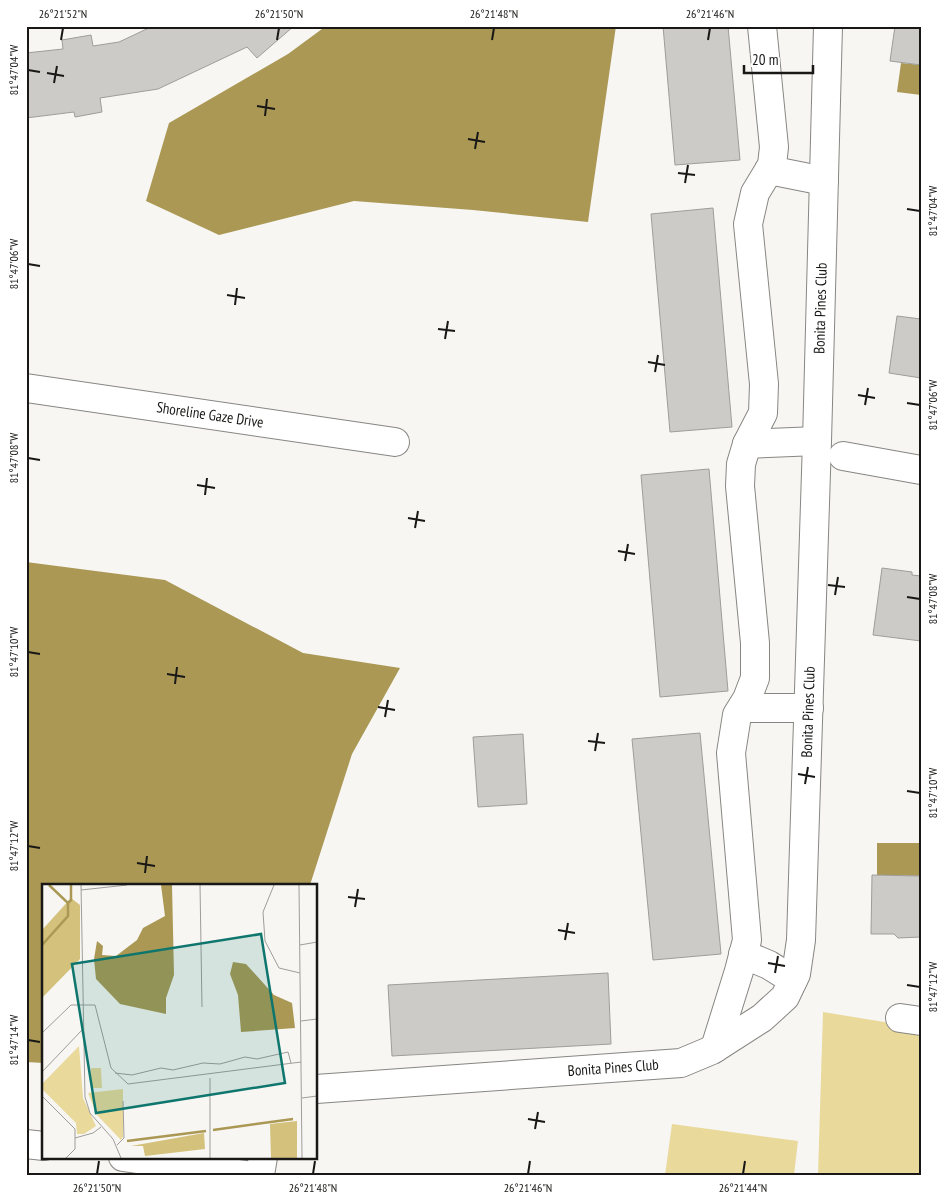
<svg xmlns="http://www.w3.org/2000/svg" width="947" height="1201" viewBox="0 0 947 1201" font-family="'PT Sans Narrow',sans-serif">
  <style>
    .green { fill: #e9d99b }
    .water { fill: #aa9854 }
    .building { fill: #cccbc8; stroke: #9e9d9b }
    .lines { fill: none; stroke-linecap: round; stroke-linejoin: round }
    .minor-casing { stroke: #878683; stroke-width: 30 }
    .minor { stroke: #fff; stroke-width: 28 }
    .ticks { fill: none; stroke: #191817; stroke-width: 2 }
    .labels { text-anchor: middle; stroke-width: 4; stroke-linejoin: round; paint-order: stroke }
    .street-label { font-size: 15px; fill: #191817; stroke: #fff }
    .inset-river { fill: none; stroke: #aa9854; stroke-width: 2.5 }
    .inset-road { fill: none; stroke: #9e9d9b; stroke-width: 1 }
    .view { fill: #0f766e; fill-opacity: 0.15; stroke: #0f766e; stroke-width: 2.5 }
    .inset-edge { fill: none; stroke: #191817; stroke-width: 2.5 }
    .neatline { fill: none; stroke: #191817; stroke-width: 2 }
    .ticks-label { font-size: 12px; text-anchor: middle; fill: #191817 }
  </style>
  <rect width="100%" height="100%" fill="#f7f6f3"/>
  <g class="green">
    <path d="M823,1012L921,1028V1175H818Z"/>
    <path d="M672,1124L798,1141L794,1175H665Z"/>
  </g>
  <g class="water">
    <path d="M326,26H616L588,222L473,210L354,201L219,235L146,201L169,123L288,54Z"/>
    <path d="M901,63L921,65V95L897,92Z"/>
    <path d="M26,562L165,580L303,653L400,668L352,754L310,885H44V1063L26,1062Z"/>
    <path d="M877,843H921V876L877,875Z"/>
  </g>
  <g class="building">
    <path d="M153,26H294L257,58L247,47L158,89L100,98L102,112L75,117L74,112L26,118V53L63,49L62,40L91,35L93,46L119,42Z"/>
    <path d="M663,26H728L740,160L675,165Z"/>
    <path d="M895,26H921V65L890,61Z"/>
    <path d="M713,208L732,427L670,432L651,214Z"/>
    <path d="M897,316L921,319V378L889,373Z"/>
    <path d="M709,469L728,691L660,697L641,475Z"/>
    <path d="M882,568L912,572V575L921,576V641L873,635Z"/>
    <path d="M700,733L721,954L653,960L632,739Z"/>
    <path d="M523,734L527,804L478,807L473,737Z"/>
    <path d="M872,875L921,876V937L898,938L894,934H871Z"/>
    <path d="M608,973L611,1044L392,1056L388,985Z"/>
  </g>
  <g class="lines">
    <g class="minor-casing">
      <g id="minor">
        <path d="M769,170L824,181"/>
        <path id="s1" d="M26,388L395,442"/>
        <path d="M747,444L817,441"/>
        <path d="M843,456L921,470"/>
        <path d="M742,708H809"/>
        <path d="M743,954L769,965L793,980"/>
        <path d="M900,1018L921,1021"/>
        <path d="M715,1048L739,971L747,940L731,753L737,715L747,699L755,678V643L740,486L741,464L747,444L763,413L764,384L748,224L755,193L772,165L774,147L762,26"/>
        <path id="s2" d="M316,1089L681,1063L712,1050L762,1018L785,997L796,974L801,940L817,441L828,26"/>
        <path d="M26,1144L44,1146"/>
        <path d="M123,1157L246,1175"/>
        <path d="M260,1175L263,1157"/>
      </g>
    </g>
    <use href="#minor" class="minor"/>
  </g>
  <path class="ticks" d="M61,40L63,28M277,40L279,28M492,40L494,28M708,40L710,28M28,70L40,72M47,73L64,76M54,83L57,66M257,106L275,109M265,116L267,99M468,139L485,142M475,149L478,132M678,173L695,175M685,183L688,165M907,209L920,211M28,264L40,266M227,295L245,298M235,305L237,288M438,329L455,331M445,339L448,321M648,362L665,365M655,372L658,355M858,395L875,398M907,403L920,405M865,405L868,388M28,458L40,460M197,485L215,488M205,495L207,478M408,518L425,521M415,528L418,511M618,551L635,554M625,561L628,544M828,585L845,587M835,595L838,577M907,597L920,599M28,652L40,654M167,674L185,677M175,684L177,667M378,707L395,710M385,717L388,700M588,741L605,743M595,751L598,733M798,774L815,777M805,784L808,767M907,791L920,793M28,846L40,848M137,863L155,866M145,873L147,856M348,897L365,899M355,907L358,889M558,930L575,933M565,940L568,923M768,963L785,966M775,973L778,956M907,985L920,987M28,1040L40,1042M528,1119L545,1122M535,1129L538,1112M97,1174L99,1161M313,1174L315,1161M528,1174L530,1161M743,1174L745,1161"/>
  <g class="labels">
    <g class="street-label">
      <text dy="5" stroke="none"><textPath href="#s2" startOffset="1182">Bonita Pines Club</textPath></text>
      <text dy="5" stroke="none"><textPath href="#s1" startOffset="186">Shoreline Gaze Drive</textPath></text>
      <text dy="5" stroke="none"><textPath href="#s2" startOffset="778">Bonita Pines Club</textPath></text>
      <text dy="5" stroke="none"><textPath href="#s2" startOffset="298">Bonita Pines Club</textPath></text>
    </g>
  </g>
  <g transform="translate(42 884)">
    <rect width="275" height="275" fill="#f7f6f3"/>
    <path d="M37,162L41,214L54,242L42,250H35L34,239L0,205V200ZM49,184H59L60,204H49ZM81,205V253L79,256L55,231L46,209Z" fill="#e9d99b"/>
    <path d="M29,14L38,21V75L0,114V46ZM255,237V274H229L228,240ZM162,249L163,265L103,272L101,262H89Z" fill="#d3c17c"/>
    <path d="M119,1H130L132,91L124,114V130L78,120L54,95L52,75L55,57L61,62L60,71L74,72L95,56L101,44L123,32ZM191,78L204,80L232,111L250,119L253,144L199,148L196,111L188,90Z" fill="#aa9854"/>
    <path class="inset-river" d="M26,19L29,16V1M0,61L26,32V19L7,1M171,246L251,235M85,257L164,247"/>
    <path class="inset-road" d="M39,1L43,213L48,229L71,255L79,274M158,1L160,123M232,1L221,28L223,57L237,84L258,89M257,1L260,274M39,6L85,1M258,61L275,58M259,137L275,135M0,149L29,121H53L69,184L86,200L259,178M0,188L40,146M73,189L90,191L119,184L131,186L161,179L178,180L203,173L215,175L246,168L249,179M0,212L33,245V254L51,249L59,243M260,214L275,212M75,261L82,254L81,217M24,274L33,265V254M168,274V194"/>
    <path class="view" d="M219,50L243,199L54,229L30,80Z"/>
    <rect width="275" height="275" class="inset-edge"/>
  </g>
  <rect width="947" height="1201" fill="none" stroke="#ffffff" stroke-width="55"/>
  <path d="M744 65v8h69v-8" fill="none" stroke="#191817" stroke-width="2.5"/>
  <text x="752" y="65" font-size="15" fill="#191817" stroke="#ffffff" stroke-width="4" paint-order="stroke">20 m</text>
  <rect x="28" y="28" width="892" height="1146" class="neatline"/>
  <g class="ticks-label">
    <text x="63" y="18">26°21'52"N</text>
    <text x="279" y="18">26°21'50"N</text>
    <text x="494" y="18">26°21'48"N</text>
    <text x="710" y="18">26°21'46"N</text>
    <text transform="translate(14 70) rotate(-90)" y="4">81°47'04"W</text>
    <text transform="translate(933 211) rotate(-90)" y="4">81°47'04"W</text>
    <text transform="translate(14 264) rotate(-90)" y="4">81°47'06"W</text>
    <text transform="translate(933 405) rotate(-90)" y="4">81°47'06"W</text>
    <text transform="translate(14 458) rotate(-90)" y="4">81°47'08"W</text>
    <text transform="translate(933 599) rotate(-90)" y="4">81°47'08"W</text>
    <text transform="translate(14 652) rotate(-90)" y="4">81°47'10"W</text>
    <text transform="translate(933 793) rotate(-90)" y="4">81°47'10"W</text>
    <text transform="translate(14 846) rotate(-90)" y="4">81°47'12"W</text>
    <text transform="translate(933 987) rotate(-90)" y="4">81°47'12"W</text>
    <text transform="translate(14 1040) rotate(-90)" y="4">81°47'14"W</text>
    <text x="97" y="1192">26°21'50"N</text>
    <text x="313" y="1192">26°21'48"N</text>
    <text x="528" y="1192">26°21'46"N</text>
    <text x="743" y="1192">26°21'44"N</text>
  </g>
</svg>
